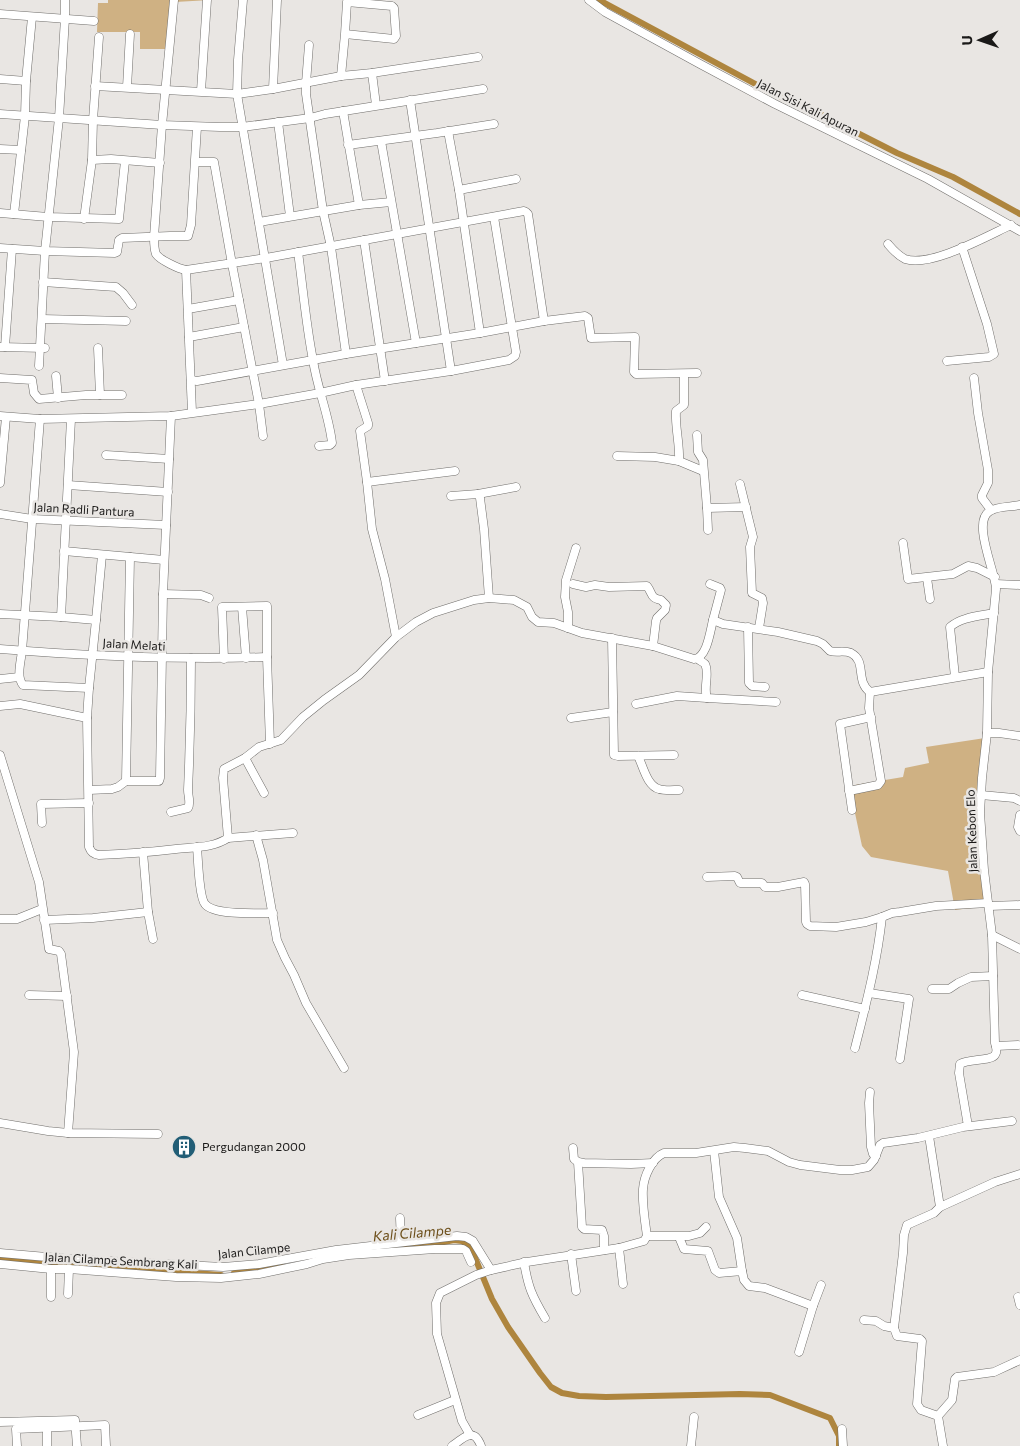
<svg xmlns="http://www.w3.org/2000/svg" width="1020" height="1446" viewBox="0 0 1020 1446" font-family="Commissioner,sans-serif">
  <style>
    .green { fill: #cfb183 }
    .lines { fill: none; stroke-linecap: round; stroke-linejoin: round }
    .canal { stroke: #ae853e; stroke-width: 6 }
    .minor-casing { stroke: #706e6b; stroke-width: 9 }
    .minor { stroke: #fff; stroke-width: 8 }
    .labels { text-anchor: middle; stroke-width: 5; stroke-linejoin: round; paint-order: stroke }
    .street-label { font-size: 12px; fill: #1a1918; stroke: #e9e6e3 }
    .poi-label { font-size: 12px; fill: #1a1918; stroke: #e9e6e3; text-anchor: start }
    .water-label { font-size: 14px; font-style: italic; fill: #6c4e19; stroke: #e9e6e3 }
  </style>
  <rect width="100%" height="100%" fill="#e9e6e3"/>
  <g class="green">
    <path d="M108,0H210L175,2L168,49H140V32H97L98,3H108Z"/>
    <path d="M985,738L982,848L988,906L955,910L948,871L871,857L862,846L852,799L855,785L903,777L905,768L929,763L926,747Z"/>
  </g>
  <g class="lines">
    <g class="canal">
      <path d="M599,0L774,94L822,115L897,153L953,177L1020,214"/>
      <path d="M384,1248L423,1246L454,1240L462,1241L471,1248L492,1299L508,1327L540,1373L551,1387L562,1393L579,1396L606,1397L740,1394L770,1395L830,1418L839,1436V1446"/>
      <path d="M0,1259L221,1275"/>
      <path d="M234,1273L283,1265"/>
    </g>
    <g class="minor-casing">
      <g id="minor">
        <path d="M174,0L162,125L154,237C154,243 154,249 156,254C160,260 179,269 186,270L266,258L524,211L526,212L528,214L544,321"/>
        <path d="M243,0L238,60L237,94L283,365"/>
        <path d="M589,0L605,12L700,64L775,104L928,179L1020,231"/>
        <path d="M0,14L94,21"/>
        <path d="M309,45L306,83V94L323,211L331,247L346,354"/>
        <path d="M372,73L376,105"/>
        <path d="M341,76L345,34L347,2L392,6L394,8L396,36L394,39L345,34"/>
        <path d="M0,79L26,81"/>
        <path d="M95,86L237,94L273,89L341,76L372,73L478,57"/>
        <path d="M127,87L130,34"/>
        <path d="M273,89L277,0"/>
        <path d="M201,91L207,0"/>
        <path d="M410,100L451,371"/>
        <path d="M343,111L359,205"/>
        <path d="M0,114L162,125L220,127H242L310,118L325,114L483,89"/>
        <path d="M278,122L290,216"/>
        <path d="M448,131L459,190L480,333"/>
        <path d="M381,141L416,343"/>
        <path d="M348,145L437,133L494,124"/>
        <path d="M0,149L21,150"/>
        <path d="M92,160L111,159L160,163"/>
        <path d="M196,162H214L232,264L259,404L263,436"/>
        <path d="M459,190L516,179"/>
        <path d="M0,213L48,217L119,219L125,161"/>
        <path d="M14,214L25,116L26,81L32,17"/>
        <path d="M84,219L92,160L93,120L99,37"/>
        <path d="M259,222L359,205L391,202"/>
        <path d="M364,240L385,381"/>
        <path d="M888,244C893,250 897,255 905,259C930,268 987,236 1011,225"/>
        <path d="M0,248L45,251L115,253L117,252L119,240L122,238L170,236H188L191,225L197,127"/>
        <path d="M298,252C303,288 306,325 313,360C317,388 329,415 332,443L330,445L319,446"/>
        <path d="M186,270L192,412"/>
        <path d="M43,282L116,287L123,293L132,305"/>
        <path d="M188,309L239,300"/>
        <path d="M42,319L126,321"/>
        <path d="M189,337L244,327"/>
        <path d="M0,347L45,348"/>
        <path d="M5,347L12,249"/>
        <path d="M98,348L100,395"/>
        <path d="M947,361L989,357L994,354L987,324L962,247"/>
        <path d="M39,366L45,251L59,118L65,18V0"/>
        <path d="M56,376L58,398"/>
        <path d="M0,378L32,380L34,393L39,399L86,395H122"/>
        <path d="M974,378L978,413L988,470V483L982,495V498L991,510"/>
        <path d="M191,380L197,381L346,354L480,333L544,321L585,316L588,318L591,338L635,337L634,372L636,374L697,373"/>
        <path d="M356,385L368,423V426L360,431L367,482L372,529L385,579L396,637"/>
        <path d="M0,416L40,419L171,416L259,404L320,393L356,385L451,371L509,360L515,356L516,352L494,217"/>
        <path d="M40,419L22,651C21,661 16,677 23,685L89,688"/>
        <path d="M697,435L698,452L703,460L707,508L746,507"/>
        <path d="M106,455L169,459"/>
        <path d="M617,456L655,457L679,461L703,471"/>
        <path d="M679,461C680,444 675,428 676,411L684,405V374"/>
        <path d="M367,482L455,471"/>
        <path d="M0,483L6,417"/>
        <path d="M740,484L753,537L750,547L752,593L762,598L763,603L759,628"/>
        <path d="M68,485L168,492"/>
        <path d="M478,494L516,487"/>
        <path d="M451,496L478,494L480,498L484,529L489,598"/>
        <path d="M707,508L708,530"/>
        <path d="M0,514L32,519L166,525"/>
        <path d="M903,543L908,579L953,574L968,566L977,568L995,577"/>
        <path d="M64,551L164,560"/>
        <path d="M927,578L930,599"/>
        <path d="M573,584L586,587L595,585L609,587L647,586C653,594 650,598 661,600L666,605L665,610L657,618L656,621L653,646"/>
        <path d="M710,584L720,588L721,590L713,620"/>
        <path d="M996,584L1020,585"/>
        <path d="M163,594L201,595L209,598"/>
        <path d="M242,607L246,658"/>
        <path d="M0,614L61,617L96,620L89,688L87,718"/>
        <path d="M61,617L71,419"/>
        <path d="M96,620L102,555"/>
        <path d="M748,627L749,683L752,686L765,687"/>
        <path d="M568,628V612L565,597L566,580L576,548"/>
        <path d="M612,638L614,755L618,756L674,755"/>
        <path d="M0,649C89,656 178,660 267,657"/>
        <path d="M224,659L222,607L267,606V657L270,744"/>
        <path d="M698,659C700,661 703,662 705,664C710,673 703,688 707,698L776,702"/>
        <path d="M955,677L950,627C961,617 980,616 994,613"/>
        <path d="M0,679L19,677"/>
        <path d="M636,704L677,696L707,698"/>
        <path d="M0,706L20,704L87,718L89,847C91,852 93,854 99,855C125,854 151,852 176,849C194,847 213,848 228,838L223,778L224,769L245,758L259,747L281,740L303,717L324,700L359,675L396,637L416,622L433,613L474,600L489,598L514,600L527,607L532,617L538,622L554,623L582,633L653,646L694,659C707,658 710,632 713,620L723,624L778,632L817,641L823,644L830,651C837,653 844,650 851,653C867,661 855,681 870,692L988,672"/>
        <path d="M571,718L613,712"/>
        <path d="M987,733H999L1020,736"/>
        <path d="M0,755L39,882L49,949L59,951L61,954L74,1052L68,1133"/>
        <path d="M638,756C643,766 647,786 659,789C665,791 673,790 679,790"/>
        <path d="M245,758L264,793"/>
        <path d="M126,781L130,557"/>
        <path d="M89,790L112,789L118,787L126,781H159L160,778L163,594L171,416"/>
        <path d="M849,791L878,785L881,781L869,708L870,692"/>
        <path d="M981,795L1014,798L1020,801"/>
        <path d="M852,810L840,724L871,717"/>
        <path d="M171,812L188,808C191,803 188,796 188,790C190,746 191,702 191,658"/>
        <path d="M1020,815L1018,827L1020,831"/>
        <path d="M42,823L41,804L89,803"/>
        <path d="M256,835L263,860L277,940L285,958L294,975L306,1003L344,1068"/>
        <path d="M228,838L293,833"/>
        <path d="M197,847C198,858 199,897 205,904C214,916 259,913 273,913"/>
        <path d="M143,852L148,912L153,939"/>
        <path d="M707,877L735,876L737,877L740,883H762L765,887H778L804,882L805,884L806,922L807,924L810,926L836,927L866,922L882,917L892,913L900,912L936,906L988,903"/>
        <path d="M989,906L1020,905"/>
        <path d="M0,919H17L42,909"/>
        <path d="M44,920L93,918L148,912"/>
        <path d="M992,935L1020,949"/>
        <path d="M932,989H949L958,983L971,977L993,976"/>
        <path d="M869,993L909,999L900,1059"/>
        <path d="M29,995L67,996"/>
        <path d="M802,995L865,1009"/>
        <path d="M996,1046L1018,1045"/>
        <path d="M855,1048C866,1004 877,963 882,917"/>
        <path d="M870,1092L869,1103L871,1147L873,1154L876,1156"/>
        <path d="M0,1123L48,1131L68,1133L158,1134"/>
        <path d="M968,1126L959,1073L960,1064C968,1059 991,1061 995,1055C998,1051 996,1047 995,1043L992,935L984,870L980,813L982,778L987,733L988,672L996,589C996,573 971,521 990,511C998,506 1011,507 1020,505"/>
        <path d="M929,1136L940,1207L934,1213L907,1225L904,1235L903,1253L894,1328L897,1336L920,1339L922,1341L917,1404L921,1410L938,1416"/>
        <path d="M573,1148L574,1159L578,1162L584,1163L631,1164L653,1163"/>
        <path d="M714,1151L719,1197L737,1238L742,1271"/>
        <path d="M578,1162L582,1227L584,1229L602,1230L604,1236V1250"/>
        <path d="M940,1207L995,1182L1020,1174"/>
        <path d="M400,1218L401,1242"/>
        <path d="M647,1236H689L700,1233L706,1227"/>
        <path d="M679,1237L684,1249L708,1251L715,1270L719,1273L742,1271L744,1280L749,1286L765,1288L813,1306L821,1285"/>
        <path d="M619,1248L623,1284"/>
        <path d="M0,1253L70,1259L223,1267L259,1264L336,1250L457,1236L466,1237L473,1241L491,1270"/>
        <path d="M571,1254L576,1291"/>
        <path d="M524,1262C528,1287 532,1296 545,1318"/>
        <path d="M0,1264L51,1269H69L176,1277L221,1278L259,1274L307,1264L323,1259L349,1255L435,1249H463L466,1251L471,1262"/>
        <path d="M68,1294L69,1269"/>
        <path d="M51,1297V1269"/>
        <path d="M1018,1297L1020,1305"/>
        <path d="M864,1320L876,1321L884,1326L894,1328"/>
        <path d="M799,1352L813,1306"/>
        <path d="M418,1415L455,1400"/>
        <path d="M0,1422L75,1420L77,1446"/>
        <path d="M47,1423V1446"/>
        <path d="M842,1429L843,1446"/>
        <path d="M470,1435L462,1421L437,1334L436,1303L440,1293L476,1275L491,1270L527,1262L619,1248L644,1241L647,1236C645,1221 642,1204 643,1189C644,1176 652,1158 664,1153H696L734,1147L745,1148L768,1151L789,1162L800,1165L840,1170H852L868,1167L874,1160L880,1145L883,1143L918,1138L963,1127L1012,1121"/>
        <path d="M17,1446L16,1429L105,1425L106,1446"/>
        <path d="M452,1446C457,1443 468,1432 474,1436C477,1437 480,1443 481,1446"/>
        <path d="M691,1446L694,1417"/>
        <path d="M943,1446L938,1416L952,1400L955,1379L957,1377L994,1372L1020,1360"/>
      </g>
    </g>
    <use href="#minor" class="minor"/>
  </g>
  <defs>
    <g id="building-disc" transform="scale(1.25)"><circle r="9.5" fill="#225e76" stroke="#e9e6e3"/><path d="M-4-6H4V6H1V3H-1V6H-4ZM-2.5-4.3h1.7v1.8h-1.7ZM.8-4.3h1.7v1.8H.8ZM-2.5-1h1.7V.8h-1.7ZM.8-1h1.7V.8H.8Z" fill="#fff"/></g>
  </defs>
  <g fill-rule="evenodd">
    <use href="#building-disc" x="184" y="1147"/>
  </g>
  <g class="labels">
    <g class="street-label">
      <text transform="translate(808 108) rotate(27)" y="4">Jalan Sisi Kali Apuran</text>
      <text transform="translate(84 510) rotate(3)" y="4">Jalan Radli Pantura</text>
      <text transform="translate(134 645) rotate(3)" y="4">Jalan Melati</text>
      <text transform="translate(972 831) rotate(-92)" y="4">Jalan Kebon Elo</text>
      <text transform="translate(254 1251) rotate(-6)" y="4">Jalan Cilampe</text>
      <text transform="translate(121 1261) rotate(3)" y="4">Jalan Cilampe Sembrang Kali</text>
    </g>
    <g class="poi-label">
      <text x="202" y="1151">Pergudangan 2000</text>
    </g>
    <g class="water-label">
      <text transform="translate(412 1233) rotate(-5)" y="5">Kali Cilampe</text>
    </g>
  </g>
  <g transform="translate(980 40) rotate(268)" stroke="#e9e6e3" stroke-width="4" paint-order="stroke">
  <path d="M0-4L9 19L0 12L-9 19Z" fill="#1a1918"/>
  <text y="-8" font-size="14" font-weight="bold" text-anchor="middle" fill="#1a1918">U</text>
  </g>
</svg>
